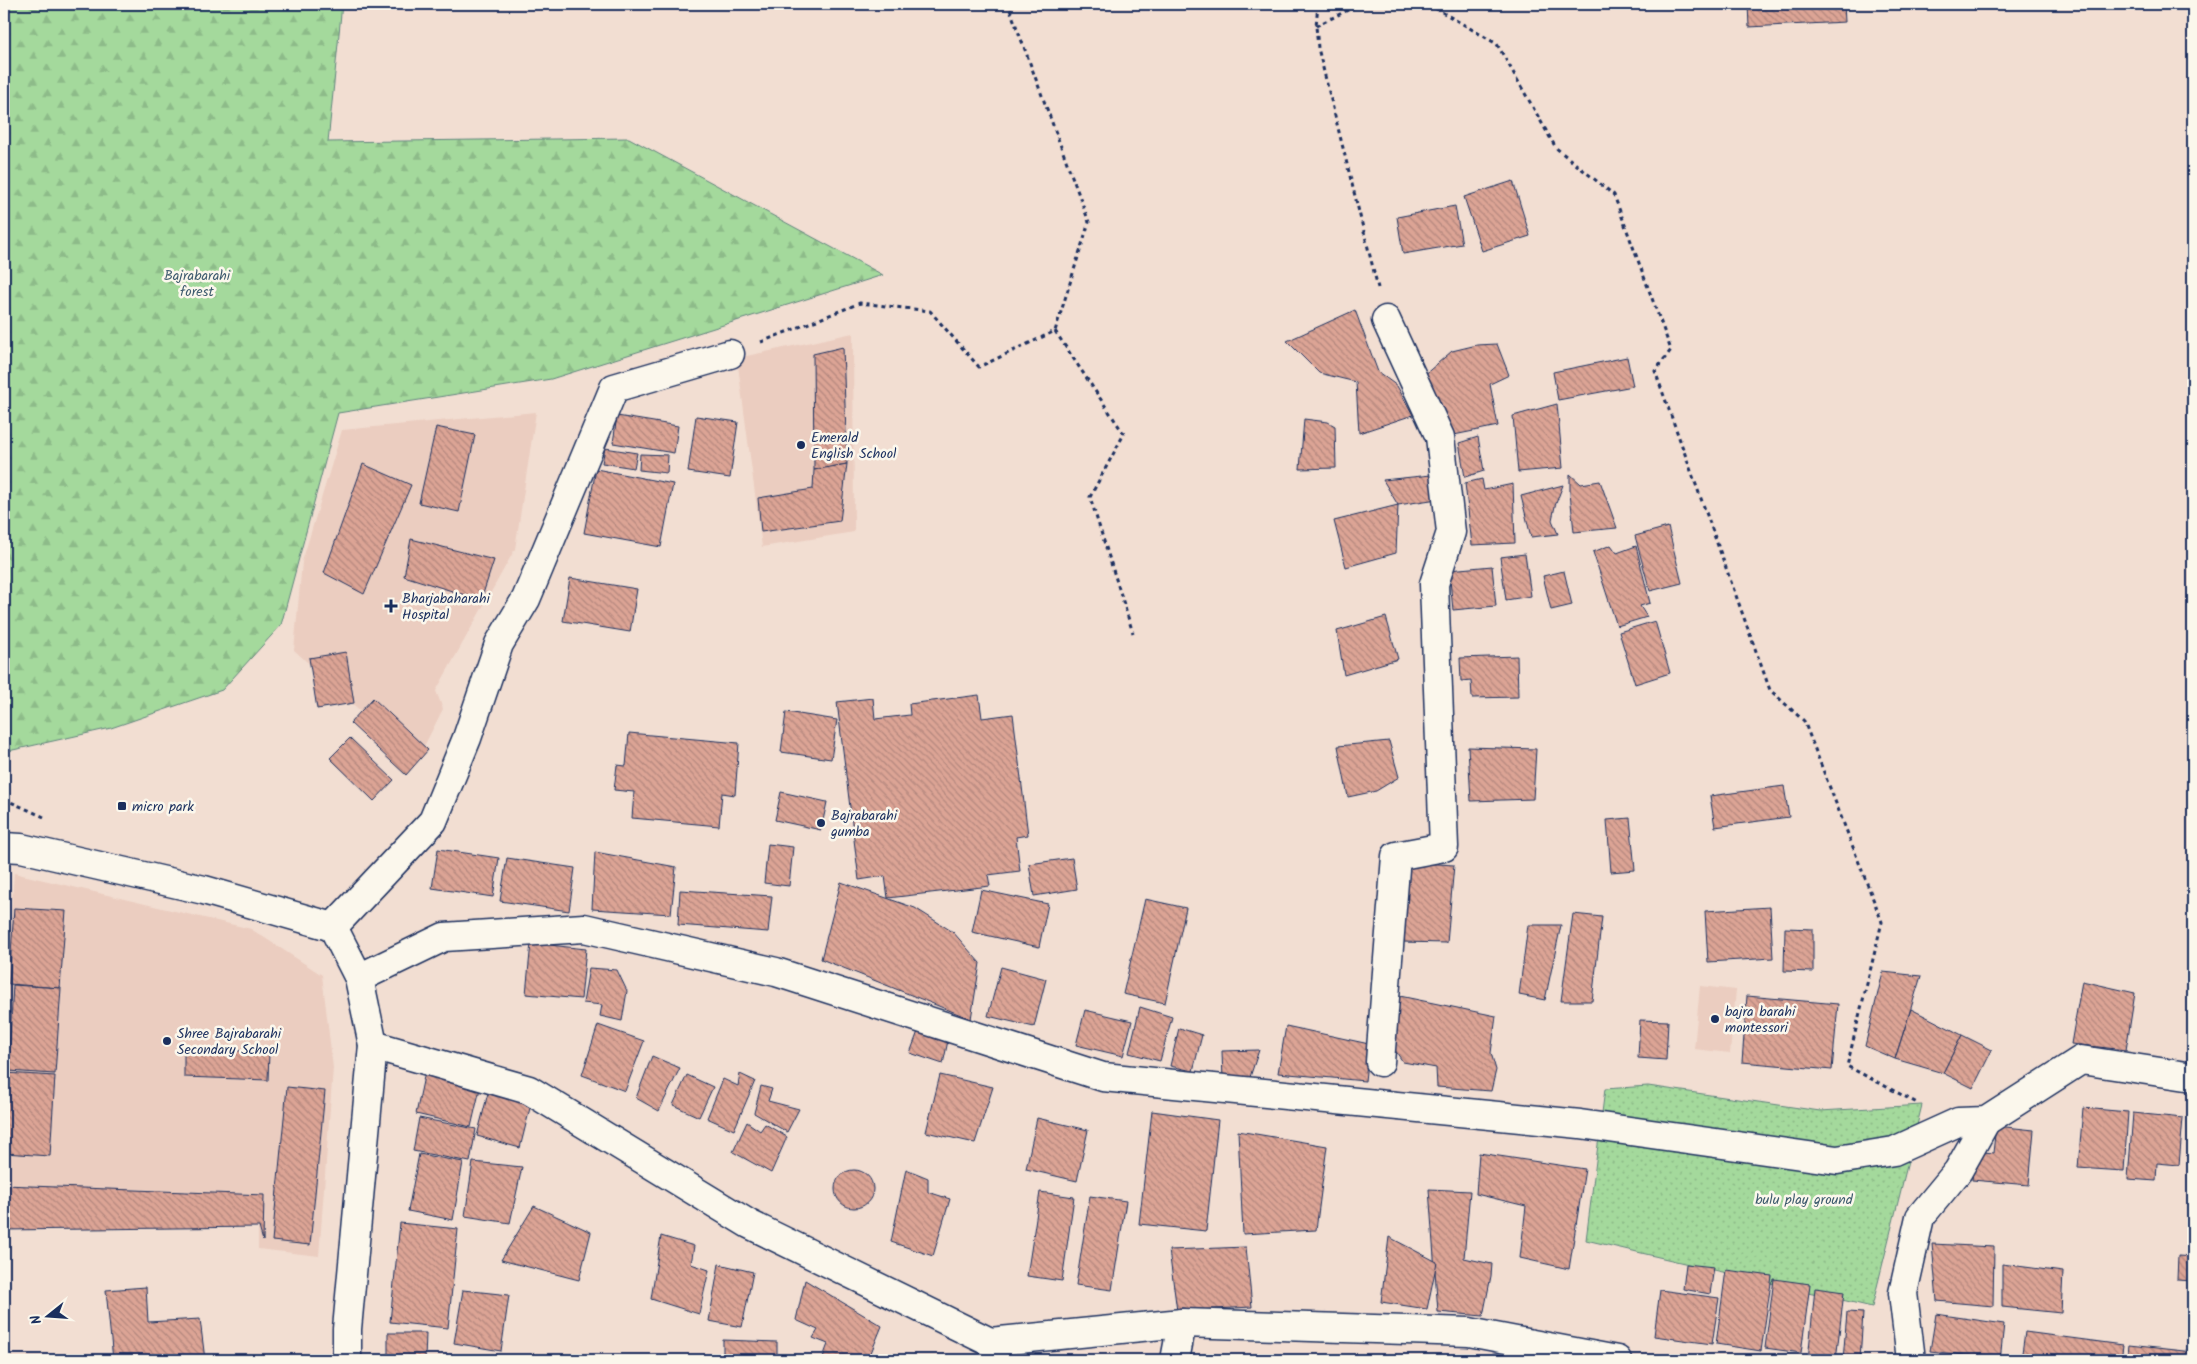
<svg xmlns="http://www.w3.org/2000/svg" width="2197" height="1364" viewBox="0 0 2197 1364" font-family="Kalam,sans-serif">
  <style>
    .built { fill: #ebcdc0 }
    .green { fill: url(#green-dots); stroke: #60847d }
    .forest { fill: url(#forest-firs); stroke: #60847d }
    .building { fill: url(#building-back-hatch); stroke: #1b2f5e }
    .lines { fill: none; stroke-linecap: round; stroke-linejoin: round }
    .minor-casing { stroke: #1b2f5e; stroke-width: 31 }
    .path { stroke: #1b2f5e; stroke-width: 3; stroke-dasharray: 4 4; stroke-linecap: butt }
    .minor { stroke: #fbf7ec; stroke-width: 28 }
    .poi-dot { fill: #1b2f5e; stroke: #fbf7ec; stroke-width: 2 }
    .labels { text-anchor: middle; stroke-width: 5; stroke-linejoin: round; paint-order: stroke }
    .park-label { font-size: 14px; fill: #3d5a6e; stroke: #fbf7ec }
    .poi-label { font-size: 14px; fill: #1b2f5e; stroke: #fbf7ec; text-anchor: start }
  </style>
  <defs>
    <pattern id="green-dots" width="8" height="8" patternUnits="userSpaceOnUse" patternTransform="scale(1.25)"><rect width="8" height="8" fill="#a4d99c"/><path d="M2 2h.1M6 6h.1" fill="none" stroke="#8dbb89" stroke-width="1.8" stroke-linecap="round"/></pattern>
    <pattern id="forest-firs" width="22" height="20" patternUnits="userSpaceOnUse" patternTransform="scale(1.25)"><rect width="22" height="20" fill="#a4d99c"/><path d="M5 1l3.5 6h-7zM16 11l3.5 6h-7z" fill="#8dbb89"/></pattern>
    <pattern id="building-back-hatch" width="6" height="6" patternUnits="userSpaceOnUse" patternTransform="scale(1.25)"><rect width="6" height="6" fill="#dca495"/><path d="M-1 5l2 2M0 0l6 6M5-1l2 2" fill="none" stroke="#b2867d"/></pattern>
  </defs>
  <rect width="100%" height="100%" fill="#f2ded2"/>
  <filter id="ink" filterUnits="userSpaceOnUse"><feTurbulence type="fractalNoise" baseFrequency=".02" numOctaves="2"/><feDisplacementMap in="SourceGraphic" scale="10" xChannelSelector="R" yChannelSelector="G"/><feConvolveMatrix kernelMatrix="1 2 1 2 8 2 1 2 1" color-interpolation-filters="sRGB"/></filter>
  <g filter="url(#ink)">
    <g class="built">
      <path d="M853,333L854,532L762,547L737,358Z"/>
      <path d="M536,412L515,549L436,691L443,709L416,762L294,650L302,562L342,430Z"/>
      <path d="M14,873L251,929L322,975L333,1068L319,1256L258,1249V1227L4,1225V1014Z"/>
      <path d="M1700,986L1736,990L1730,1053L1694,1049Z"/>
    </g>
    <path class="green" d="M1648,1086L1820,1111L1922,1105L1872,1307L1586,1240L1605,1089Z"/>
    <path class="forest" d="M4,4H342L328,142L629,138L883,275L551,379L338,413L281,625L222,690L111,728L4,752Z"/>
    <g class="building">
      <path d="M1748,4H1844L1845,22L1749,27Z"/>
      <path d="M1513,181L1530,236L1482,251L1464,197Z"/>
      <path d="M1455,206L1462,244L1403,254L1397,217Z"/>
      <path d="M1355,310L1378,372L1397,386L1413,415L1359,433L1356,382L1319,373L1287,341Z"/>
      <path d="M1497,344L1509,375L1490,384L1498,426L1449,436L1423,376L1452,351L1477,345Z"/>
      <path d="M843,347L847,464L814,470L813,354Z"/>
      <path d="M1627,357L1633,386L1558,400L1553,372Z"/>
      <path d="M1557,404L1563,468L1518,472L1513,416Z"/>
      <path d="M617,416L678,426L674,453L613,443Z"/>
      <path d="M696,416L738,422L730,478L688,472Z"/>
      <path d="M1304,419L1328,422L1335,426L1336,468L1300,469Z"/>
      <path d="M436,427L475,435L459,512L419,503Z"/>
      <path d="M1478,437L1484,471L1465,477L1459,443Z"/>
      <path d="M605,448L637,453L634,468L602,463Z"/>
      <path d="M640,454L668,455L667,473L639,470Z"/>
      <path d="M363,464L411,485L364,594L324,573Z"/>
      <path d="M847,464L840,521L761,532L758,498L813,489L814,470Z"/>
      <path d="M596,469L673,484L661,547L584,533Z"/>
      <path d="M1441,474L1444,498L1398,505L1383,480Z"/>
      <path d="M1570,474L1581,484L1600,481L1617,528L1574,532L1570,493Z"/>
      <path d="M1482,479L1484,490L1513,484L1515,543L1472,545L1465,483Z"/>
      <path d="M1563,485L1555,506L1552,520L1558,534L1531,537L1521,496Z"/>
      <path d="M1398,505L1396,553L1346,567L1334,521Z"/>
      <path d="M1668,527L1682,583L1650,591L1635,536Z"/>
      <path d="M411,539L494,560L481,600L404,576Z"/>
      <path d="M1611,545L1617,553L1636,546L1650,603L1640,606L1647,617L1617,626L1593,552Z"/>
      <path d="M1525,554L1531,596L1506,600L1500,557Z"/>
      <path d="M1492,566L1496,606L1453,610L1449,570Z"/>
      <path d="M1564,571L1572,605L1551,610L1543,576Z"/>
      <path d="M570,578L637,589L630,632L563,621Z"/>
      <path d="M1386,617L1398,659L1344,675L1337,631Z"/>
      <path d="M1655,621L1670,673L1635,684L1619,632Z"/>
      <path d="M346,652L354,703L317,709L309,658Z"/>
      <path d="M1517,656L1518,697L1472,698L1471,680L1461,681L1460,658Z"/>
      <path d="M979,695L982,718L1013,714L1028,835L1016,837L1020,871L988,875L990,886L888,898L885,876L859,880L837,702L873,698L875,719L910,715L909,704Z"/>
      <path d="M373,698L428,750L406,775L350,723Z"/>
      <path d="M786,712L837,720L831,759L781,752Z"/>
      <path d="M629,733L739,743L735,795L722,793L719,826L632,818L634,792L614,790L617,765L626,766Z"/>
      <path d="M350,738L394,780L374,801L330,758Z"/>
      <path d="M1389,741L1399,777L1376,791L1348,797L1338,746Z"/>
      <path d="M1468,747L1536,749L1533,799L1471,801Z"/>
      <path d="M1784,786L1789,817L1715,827L1710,796Z"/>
      <path d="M781,792L827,802L821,830L775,820Z"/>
      <path d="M1630,818L1635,870L1611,872L1607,820Z"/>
      <path d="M768,844L793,847L789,886L764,883Z"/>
      <path d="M438,849L499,858L493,897L432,888Z"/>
      <path d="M595,852L676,867L671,914L592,909Z"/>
      <path d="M507,858L575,868L569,911L500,901Z"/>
      <path d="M1072,858L1077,889L1034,896L1029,864Z"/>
      <path d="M1405,862L1454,865L1447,943L1401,942Z"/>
      <path d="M841,882L915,908L953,932L980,963L971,1019L821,959Z"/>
      <path d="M680,890L772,896L768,932L678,925Z"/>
      <path d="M981,890L1048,904L1039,947L972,932Z"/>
      <path d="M1145,899L1186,908L1165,1003L1123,994Z"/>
      <path d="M1770,907L1773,958L1708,962L1705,911Z"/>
      <path d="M14,908L66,911L60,988L9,984Z"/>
      <path d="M1573,914L1602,917L1592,1001H1561Z"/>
      <path d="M1528,925H1561L1545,1000L1519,995Z"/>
      <path d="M1785,928L1813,929V972L1784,971Z"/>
      <path d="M531,943L586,949L581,999L526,994Z"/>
      <path d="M1001,967L1046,979L1034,1027L988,1016Z"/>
      <path d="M589,968L617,970L627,991L622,1021L600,1016L602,1005L583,1003Z"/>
      <path d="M1883,972L1921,976L1895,1059L1865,1046Z"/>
      <path d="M2082,981L2135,993L2126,1050L2071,1044Z"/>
      <path d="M13,985L61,988L55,1074L8,1071Z"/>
      <path d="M1390,994L1496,1016L1491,1053L1496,1070L1491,1091L1437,1087L1436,1068L1403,1062L1386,1037Z"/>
      <path d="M1747,996L1838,1004L1832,1070L1742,1062Z"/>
      <path d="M1140,1007L1172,1017L1160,1061L1129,1053Z"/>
      <path d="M1911,1009L1962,1035L1943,1073L1895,1059Z"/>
      <path d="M1085,1010L1132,1021L1123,1056L1076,1045Z"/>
      <path d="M1640,1020L1668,1021L1666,1060L1638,1058Z"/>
      <path d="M598,1025L644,1041L625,1091L582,1075Z"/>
      <path d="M920,1026L949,1036L943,1064L910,1053Z"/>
      <path d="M1286,1026L1369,1044L1365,1081L1278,1073Z"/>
      <path d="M1179,1028L1202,1035L1193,1071L1170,1066Z"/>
      <path d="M1962,1035L1992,1050L1973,1088L1943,1073Z"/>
      <path d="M184,1049L269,1052L268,1080L184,1077Z"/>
      <path d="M1259,1050L1248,1083L1223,1081L1222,1051Z"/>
      <path d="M652,1056L680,1068L659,1111L636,1098Z"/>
      <path d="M426,1067L482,1080L471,1127L416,1114Z"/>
      <path d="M5,1073L55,1076L50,1156L4,1153Z"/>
      <path d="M740,1074L755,1081L734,1130L707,1118L723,1079L738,1086Z"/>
      <path d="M687,1075L713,1087L699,1117L673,1105Z"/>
      <path d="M940,1075L993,1087L975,1143L926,1132Z"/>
      <path d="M761,1086L772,1089L768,1101L799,1109L787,1132L754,1113Z"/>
      <path d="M287,1087L325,1091L310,1245L272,1241Z"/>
      <path d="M488,1093L531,1104L520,1148L477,1136Z"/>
      <path d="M2083,1108L2128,1112L2124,1171L2078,1168Z"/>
      <path d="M1152,1111L1218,1120L1206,1231L1139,1224Z"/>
      <path d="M2133,1113L2183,1118L2179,1165L2157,1163L2156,1181L2128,1179Z"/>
      <path d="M419,1118L476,1129L470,1162L413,1151Z"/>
      <path d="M1037,1118L1088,1130L1077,1181L1026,1169Z"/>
      <path d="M747,1122L760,1131L765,1124L787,1137L771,1173L733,1152Z"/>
      <path d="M1996,1126L2034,1130L2029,1185L1972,1180L1975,1151L1993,1153Z"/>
      <path d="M1238,1131L1327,1146L1316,1230L1243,1234Z"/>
      <path d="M1479,1153L1585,1169L1569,1269L1520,1258L1526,1206L1476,1194Z"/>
      <path d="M419,1154L463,1162L453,1220L408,1211Z"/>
      <path d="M473,1162L522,1167L510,1223L465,1216Z"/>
      <path d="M906,1169L928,1178V1192L950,1199L933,1256L891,1242Z"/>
      <circle cx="854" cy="1189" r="19"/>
      <path d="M4,1185L264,1195L263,1241L259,1227L4,1230Z"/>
      <path d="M1429,1189L1470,1191L1464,1258L1492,1264L1491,1276L1483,1316L1438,1312Z"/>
      <path d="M1040,1192L1074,1197L1062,1281L1027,1276Z"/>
      <path d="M1090,1196L1126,1201L1112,1290L1076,1285Z"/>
      <path d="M534,1206L591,1232L579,1280L501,1260Z"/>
      <path d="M400,1223L458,1229L448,1328L390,1322Z"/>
      <path d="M661,1236L694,1246L691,1264L709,1270L699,1314L651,1299Z"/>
      <path d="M1389,1237L1437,1262L1427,1309L1381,1302Z"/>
      <path d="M1932,1244L1994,1247L1993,1306L1937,1301Z"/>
      <path d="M1246,1247L1252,1307L1177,1311L1169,1250Z"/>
      <path d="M2178,1256L2193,1257V1281L2177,1280Z"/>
      <path d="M719,1264L753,1272L742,1327L709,1321Z"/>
      <path d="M1686,1264L1714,1267L1710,1294L1683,1289Z"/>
      <path d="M2002,1264L2063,1272L2061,1313L2002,1307Z"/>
      <path d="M1726,1270L1772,1276L1761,1351L1716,1344Z"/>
      <path d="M1774,1279L1810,1284L1801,1353L1765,1348Z"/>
      <path d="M805,1280L882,1326L868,1360H822L828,1344L813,1338L818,1330L796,1320Z"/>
      <path d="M146,1287L148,1322L200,1319L205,1360H113L106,1290Z"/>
      <path d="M1815,1288L1844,1292L1836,1360H1808Z"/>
      <path d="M463,1290L509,1295L501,1351L454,1343Z"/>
      <path d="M1660,1290L1719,1298L1712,1344L1654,1336Z"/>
      <path d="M1847,1312L1863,1313L1860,1360H1843Z"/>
      <path d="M1936,1314L2004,1324L2000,1360H1972V1356L1930,1351Z"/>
      <path d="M2025,1332L2123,1345L2121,1360H2021Z"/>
      <path d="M388,1333H426L425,1360L388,1359Z"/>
      <path d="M723,1340L777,1342V1360H723Z"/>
      <path d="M2129,1345L2193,1352V1360H2127Z"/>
      <path d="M1263,1355L1309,1360H1263Z"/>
    </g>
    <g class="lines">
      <g class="minor-casing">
        <g id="minor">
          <path d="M4,847L21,848L204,890L333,927L359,978L373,1045L347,1329V1360"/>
          <path d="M333,927L433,821L467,738L499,644L526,599L614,388L730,354"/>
          <path d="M359,978L444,937L584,928L776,972L1103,1077L1580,1124L1837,1160L1894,1151L1958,1122L1986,1121L2081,1060L2193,1077"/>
          <path d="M373,1045L529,1090L749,1224L990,1342L1182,1323L1469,1332L1617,1360"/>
          <path d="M1380,1062L1396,856L1444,847L1434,584L1451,532L1440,437L1386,320"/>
          <path d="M1175,1360L1182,1323"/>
          <path d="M1911,1360L1903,1293L1920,1217L1958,1171L1986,1121"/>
        </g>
      </g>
      <g class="path">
        <path d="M1318,4L1316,26L1318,48L1378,288"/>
        <path d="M1428,4L1497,44L1556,148L1614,195L1671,350L1655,371L1770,690L1804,721L1882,922L1847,1066L1919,1104"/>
        <path d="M1316,26L1360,4"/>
        <path d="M1055,331L1124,434L1090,497L1133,633"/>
        <path d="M761,342L860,303L930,311L979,367L1055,331L1089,222L1008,4"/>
        <path d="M4,799L44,817"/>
      </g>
      <use href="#minor" class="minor"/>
    </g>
  </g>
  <g class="poi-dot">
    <circle cx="801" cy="445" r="5"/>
    <path d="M388.5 598.5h5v5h5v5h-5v5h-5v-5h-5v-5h5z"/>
    <rect x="117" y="801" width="10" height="10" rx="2.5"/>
    <circle cx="821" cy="823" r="5"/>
    <circle cx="1715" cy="1019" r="5"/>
    <circle cx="167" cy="1041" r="5"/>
  </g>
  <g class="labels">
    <g class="park-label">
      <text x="197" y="280">Bajrabarahi<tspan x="197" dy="16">forest</tspan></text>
      <text x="1804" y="1204">bulu play ground</text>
    </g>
    <g class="poi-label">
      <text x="811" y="442">Emerald<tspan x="811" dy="16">English School</tspan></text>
      <text x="402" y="603">Bharjabaharahi<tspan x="402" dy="16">Hospital</tspan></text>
      <text x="132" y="811">micro park</text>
      <text x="831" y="820">Bajrabarahi<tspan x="831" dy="16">gumba</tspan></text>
      <text x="1725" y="1016">bajra barahi<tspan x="1725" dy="16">montessori</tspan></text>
      <text x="177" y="1038">Shree Bajrabarahi<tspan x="177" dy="16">Secondary School</tspan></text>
    </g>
  </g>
  <rect width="2197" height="1364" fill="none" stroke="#fbf7ec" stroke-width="20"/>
  <rect x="10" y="10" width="2177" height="1344" fill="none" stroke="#1b2f5e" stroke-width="2" filter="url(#ink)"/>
  <g transform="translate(48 1316) rotate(253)" stroke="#fbf7ec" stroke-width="4" paint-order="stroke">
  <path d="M0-4L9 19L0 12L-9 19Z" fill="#1b2f5e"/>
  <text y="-8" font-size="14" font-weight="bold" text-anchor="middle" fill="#1b2f5e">N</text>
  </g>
</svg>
